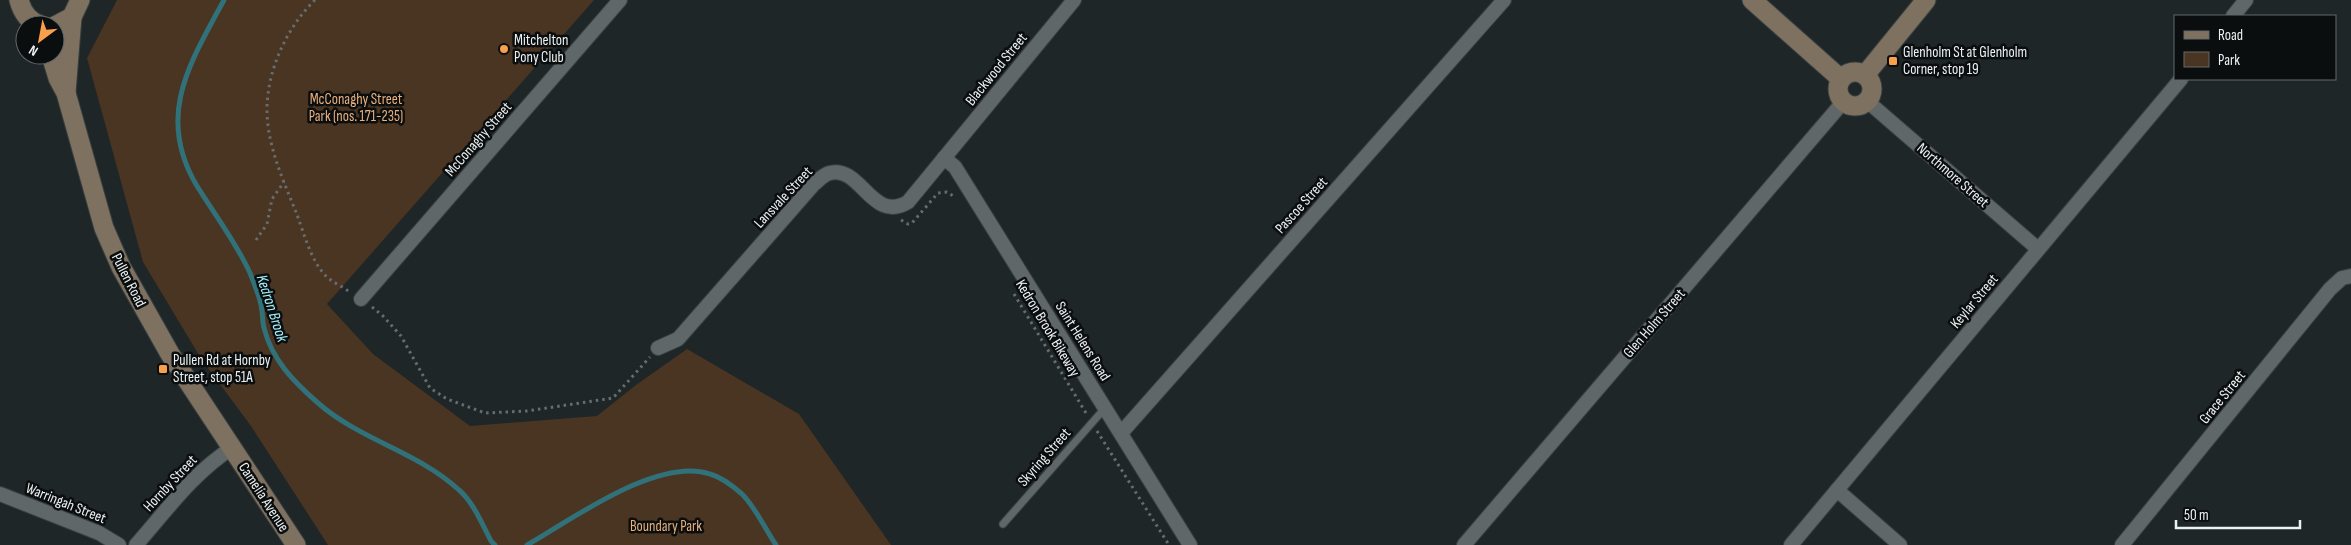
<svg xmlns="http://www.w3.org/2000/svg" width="2351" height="545" viewBox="0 0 2351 545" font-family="'Sofia Sans Condensed',sans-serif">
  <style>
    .green { fill: #4a3422 }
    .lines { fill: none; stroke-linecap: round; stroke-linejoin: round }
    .stream { stroke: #31717a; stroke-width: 5 }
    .lane-casing { stroke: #3a4142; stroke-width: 9 }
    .street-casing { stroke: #3a4142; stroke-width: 16 }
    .secondary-casing { stroke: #3a4142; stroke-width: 21 }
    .path { stroke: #676d6e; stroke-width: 3; stroke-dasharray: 2.5 4; stroke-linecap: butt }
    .lane { stroke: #5f6768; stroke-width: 7 }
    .street { stroke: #5f6768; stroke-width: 14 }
    .secondary { stroke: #7f7160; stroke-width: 19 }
    .poi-dot { fill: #f9a04c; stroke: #0b0e0e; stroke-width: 2 }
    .labels { text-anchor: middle; stroke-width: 5; stroke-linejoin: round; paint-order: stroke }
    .poi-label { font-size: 15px; fill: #ecf1f2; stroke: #0b0e0e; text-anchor: start }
    .street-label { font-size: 15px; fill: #ecf1f2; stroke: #0b0e0e }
    .park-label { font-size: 15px; fill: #ebb07d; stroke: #0b0e0e }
    .water-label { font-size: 16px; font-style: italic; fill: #a5f2fd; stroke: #0b0e0e }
  </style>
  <rect width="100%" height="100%" fill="#1f2627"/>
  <path class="green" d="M117,0H594L327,304L373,354L470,426L597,416L636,385L687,349L799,414L891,545H328L251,426L202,360L143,262L87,58Z"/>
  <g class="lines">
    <g class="stream">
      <path d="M224,0C190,63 155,116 197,186C215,215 236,242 250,273C254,283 259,295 261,305C263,313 262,320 264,328C272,360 294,382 318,403C360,440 418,452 459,490C474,503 482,524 491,541L495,545"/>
      <path d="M527,545C571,520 658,456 710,474C721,477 734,487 742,494C756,508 765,529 776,545"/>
    </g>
    <g class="lane-casing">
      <path id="lane" d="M1003,524L1105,408"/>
    </g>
    <g class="street-casing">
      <g id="street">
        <path d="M2233,16L2246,0"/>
        <path d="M1867,101L2038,249"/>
        <path d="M944,158L955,167L1190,545"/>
        <path d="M361,299L620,0"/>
        <path d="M658,348L678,339L814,184C819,180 824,174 830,173C861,165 872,224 908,202L1074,0"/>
        <path d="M1122,432L1504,0"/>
        <path d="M1837,490L1900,545"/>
        <path d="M0,494L99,533L119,545"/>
        <path d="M136,545C166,511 194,472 232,448"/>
        <path d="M1464,545L1844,101"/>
        <path d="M1791,545L2181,79"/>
        <path d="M2122,545L2330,289L2342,278L2351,276"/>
      </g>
    </g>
    <g class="secondary-casing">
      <g id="secondary">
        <path d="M19,0C22,12 28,21 40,25"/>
        <path d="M1752,0L1841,79"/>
        <path d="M55,26L72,17L80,0"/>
        <path d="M51,55L58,78L66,93L104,228L121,267L170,354L296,545"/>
        <circle cx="1855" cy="89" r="17"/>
        <path d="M1865,75L1926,0"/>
        <path d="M66,92L72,17"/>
      </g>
    </g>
    <g class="path">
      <path d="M315,0C287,27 267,70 267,110C267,145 283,180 296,212C304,233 311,262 327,277C334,283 343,287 350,292"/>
      <path d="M901,220L908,224L912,223L938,193L947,192L955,197"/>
      <path d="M256,240L267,224L272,199L284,182"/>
      <path d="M1014,294L1086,413"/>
      <path d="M372,307L383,316L401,336L430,388L447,399L485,413L527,411L613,398L650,357"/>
      <path d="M1097,431L1169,545"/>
    </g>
    <use href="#lane" class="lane"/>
    <use href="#street" class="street"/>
    <use href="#secondary" class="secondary"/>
  </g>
  <g class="poi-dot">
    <circle cx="504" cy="49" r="5"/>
    <rect x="1888" y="56" width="10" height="10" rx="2.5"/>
    <rect x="158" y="364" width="10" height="10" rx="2.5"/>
  </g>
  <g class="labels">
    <g class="poi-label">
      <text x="514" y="45">Mitchelton<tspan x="514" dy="17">Pony Club</tspan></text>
      <text x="1903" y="57">Glenholm St at Glenholm<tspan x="1903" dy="17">Corner, stop 19</tspan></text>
      <text x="173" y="365">Pullen Rd at Hornby<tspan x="173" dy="17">Street, stop 51A</tspan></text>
    </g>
    <g class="street-label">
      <text transform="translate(996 69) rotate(-51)" y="5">Blackwood Street</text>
      <text transform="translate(478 139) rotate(-49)" y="5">McConaghy Street</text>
      <text transform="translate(1953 175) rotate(41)" y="5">Northmore Street</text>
      <text transform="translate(783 197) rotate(-47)" y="5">Lansvale Street</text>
      <text transform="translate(1301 205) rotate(-48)" y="5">Pascoe Street</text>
      <text transform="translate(129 280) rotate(63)" y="5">Pullen Road</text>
      <text transform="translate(1974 301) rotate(-50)" y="5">Keylar Street</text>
      <text transform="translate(1654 323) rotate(-49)" y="5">Glen Holm Street</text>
      <text transform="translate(1048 328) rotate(59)" y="5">Kedron Brook Bikeway</text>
      <text transform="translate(1083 341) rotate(58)" y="5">Saint Helens Road</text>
      <text transform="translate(2222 397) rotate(-51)" y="5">Grace Street</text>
      <text transform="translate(1044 457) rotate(-49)" y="5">Skyring Street</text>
      <text transform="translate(170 483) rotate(-47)" y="5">Hornby Street</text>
      <text transform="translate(264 497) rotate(57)" y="5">Camelia Avenue</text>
      <text transform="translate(66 503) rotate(22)" y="5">Warringah Street</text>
    </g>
    <g class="park-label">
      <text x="356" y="104">McConaghy Street<tspan x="356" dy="17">Park (nos. 171-235)</tspan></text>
      <text x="666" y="531">Boundary Park</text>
    </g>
    <g class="water-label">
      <text transform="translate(273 308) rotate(72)" y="6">Kedron Brook</text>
    </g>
  </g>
  <rect x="2174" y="15" width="162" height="65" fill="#0b0e0e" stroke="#656969"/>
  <rect x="2184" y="31" width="25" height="8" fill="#7f7160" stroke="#656969"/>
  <text x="2218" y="40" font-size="15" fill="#ecf1f2">Road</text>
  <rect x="2184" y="52" width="25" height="15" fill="#4a3422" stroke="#656969"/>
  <text x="2218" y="65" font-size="15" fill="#ecf1f2">Park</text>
  <g transform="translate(40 40) rotate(212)"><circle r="24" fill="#0b0e0e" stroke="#656969"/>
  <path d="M0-4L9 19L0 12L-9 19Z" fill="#f9a04c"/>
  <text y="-8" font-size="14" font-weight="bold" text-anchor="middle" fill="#ecf1f2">N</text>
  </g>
  <path d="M2176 520v8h124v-8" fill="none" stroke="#ecf1f2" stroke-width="2.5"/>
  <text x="2184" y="520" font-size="15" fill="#ecf1f2" stroke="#0b0e0e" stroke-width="4" paint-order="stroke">50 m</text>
</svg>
